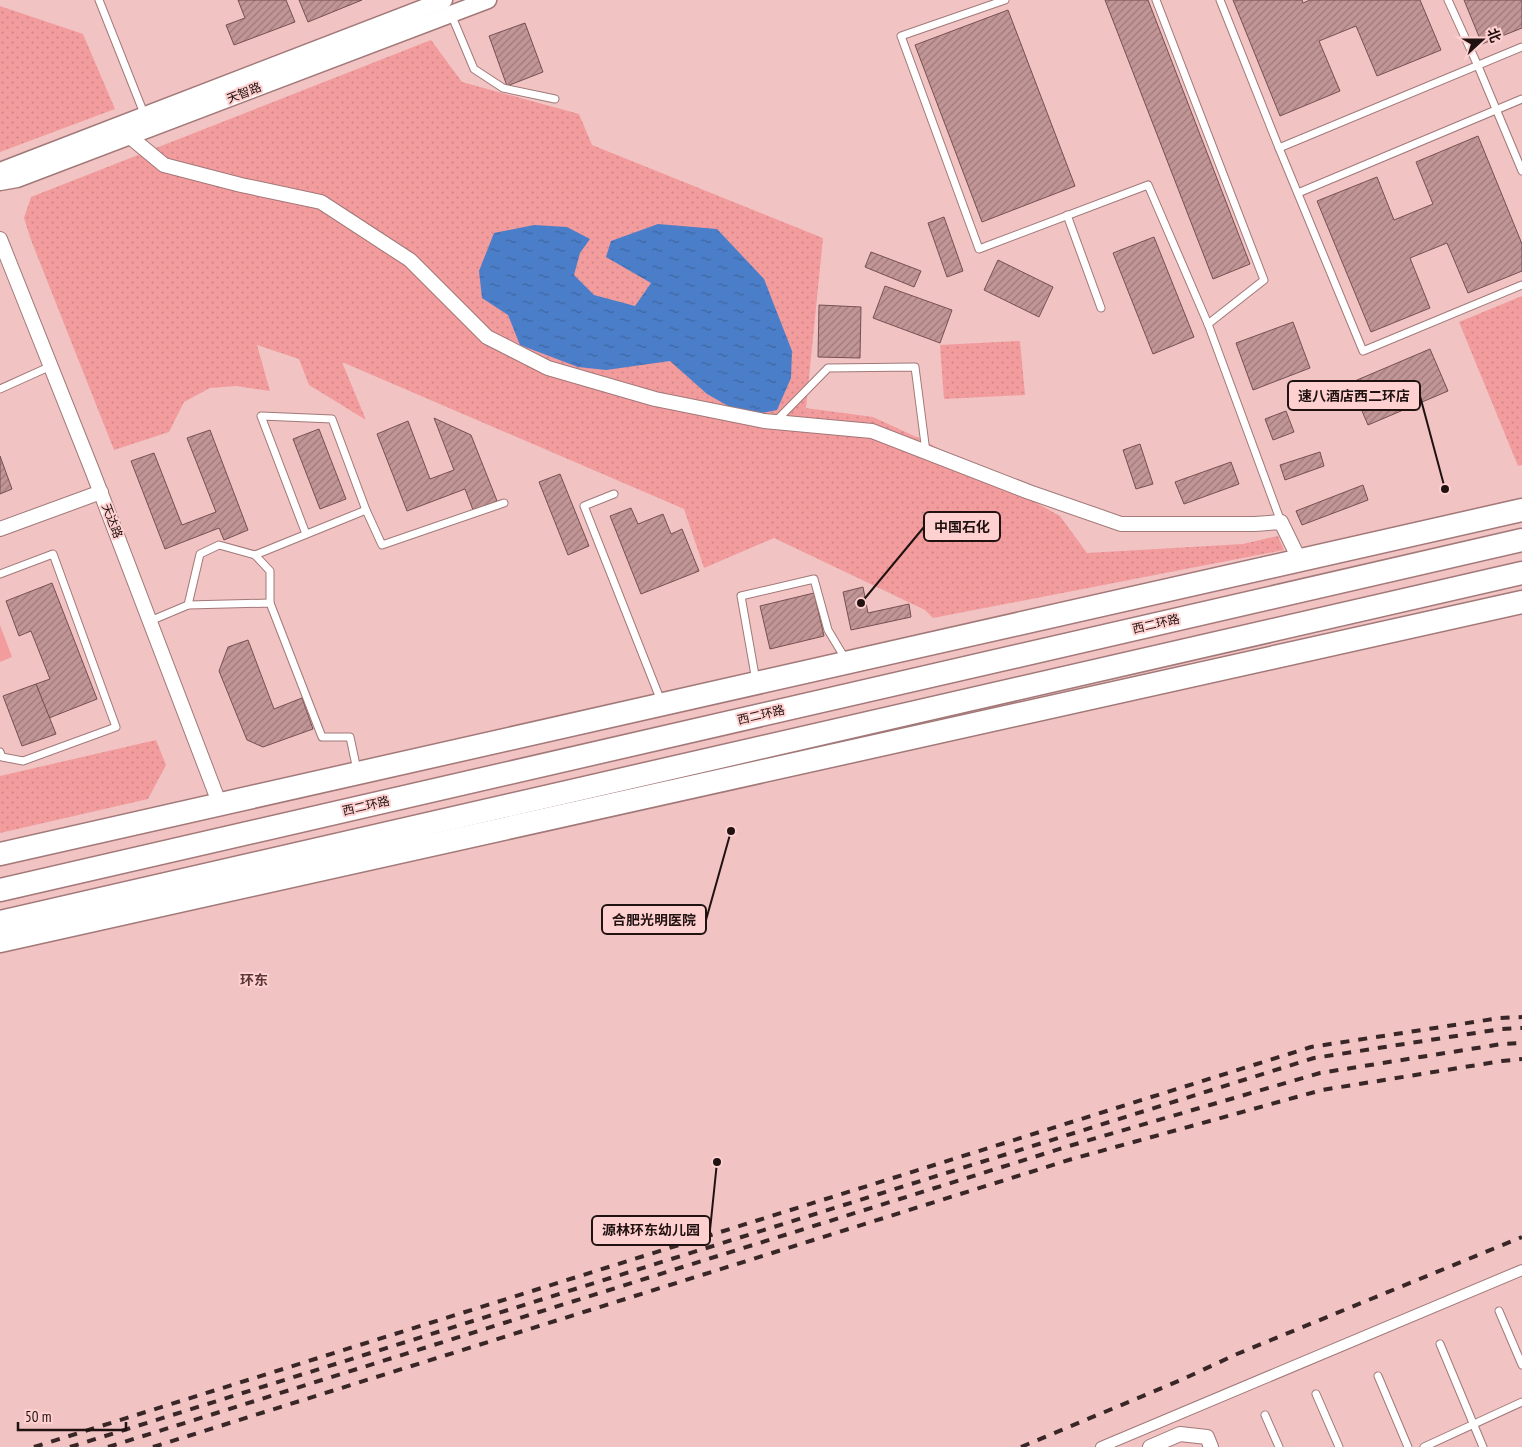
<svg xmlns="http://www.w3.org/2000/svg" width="1522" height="1447" viewBox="0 0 1522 1447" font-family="'PT Sans Narrow','Noto Sans SC',sans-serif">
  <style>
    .green { fill: url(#green-dots) }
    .pitch { fill: #f39c9e }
    .water { fill: url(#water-ripples) }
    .building { fill: url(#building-hatch); stroke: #775051 }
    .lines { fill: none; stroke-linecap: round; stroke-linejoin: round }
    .service-casing { stroke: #a27878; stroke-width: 9 }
    .pedestrian-casing { stroke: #a27878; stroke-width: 12 }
    .minor-casing { stroke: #a27878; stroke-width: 16 }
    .tertiary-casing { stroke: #a27878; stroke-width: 19 }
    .trunk-casing { stroke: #a27878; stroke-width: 25 }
    .service { stroke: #fff; stroke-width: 7 }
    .pedestrian { stroke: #fff; stroke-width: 10 }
    .minor { stroke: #fff; stroke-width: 14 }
    .tertiary { stroke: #fff; stroke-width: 16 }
    .trunk { stroke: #fff; stroke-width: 22 }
    .rail { stroke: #392626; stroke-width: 4; stroke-dasharray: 9 9; stroke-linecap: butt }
    .labels { text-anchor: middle; stroke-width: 4; stroke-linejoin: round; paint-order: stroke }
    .street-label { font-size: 12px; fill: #211212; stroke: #ffd0d0 }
    .neighbourhood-label { font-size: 14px; font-weight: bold; fill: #5a3536; stroke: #ffd0d0 }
    .leader { fill: none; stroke: #211212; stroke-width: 2 }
    .callout-dot { fill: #211212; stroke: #ffd0d0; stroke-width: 2 }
    .callout { fill: #ffd0d0; stroke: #211212; stroke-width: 2 }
    .callout-label { font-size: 14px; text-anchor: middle; font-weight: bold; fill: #211212 }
  </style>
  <defs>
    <pattern id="green-dots" width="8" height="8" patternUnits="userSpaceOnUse" patternTransform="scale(1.25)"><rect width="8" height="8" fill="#f39c9e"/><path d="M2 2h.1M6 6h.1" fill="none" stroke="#d08587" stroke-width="1.8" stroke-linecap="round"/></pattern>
    <pattern id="water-ripples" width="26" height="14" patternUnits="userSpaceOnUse" patternTransform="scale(1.25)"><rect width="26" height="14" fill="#4b7ec9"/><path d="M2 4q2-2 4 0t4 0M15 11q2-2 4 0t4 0" fill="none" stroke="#3e66a2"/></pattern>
    <pattern id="building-hatch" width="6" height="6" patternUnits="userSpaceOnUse" patternTransform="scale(1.25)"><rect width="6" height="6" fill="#c29697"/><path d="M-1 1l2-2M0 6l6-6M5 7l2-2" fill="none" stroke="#9d797a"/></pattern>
  </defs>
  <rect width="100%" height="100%" fill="#f1c3c3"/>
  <g class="green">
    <path d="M0,6L83,34L115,109L0,152Z"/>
    <path d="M431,40L462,82L579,114L592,145L823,238L806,408L873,417L925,441L1060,516L1087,553L1243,544L1278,536L1284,550L933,618L925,610L774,538L704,568L684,509L342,362L366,420L309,385L299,359L257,345L270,391L236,386L210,388L184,402L169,432L114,450L31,240L24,218L31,197Z"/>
    <path d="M1522,296V465L1518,466L1459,322Z"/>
    <path d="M1020,341L1025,395L944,399L940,345Z"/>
    <path d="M156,740L166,765L148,799L0,833V776Z"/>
  </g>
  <path class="pitch" d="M0,625L12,657L0,662Z"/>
  <path class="water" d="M658,224L717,229L764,279L792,351L791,378L777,410L746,416L707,394L670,361L606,370L578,367L520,345L508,315L482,298L479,271L494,233L534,225L567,227L590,239L580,253L574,275L594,295L635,306L651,283L606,257L611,241Z"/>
  <g class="building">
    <path d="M238,0H286L295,22L234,45L226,25L245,18Z"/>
    <path d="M299,0H362L308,22Z"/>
    <path d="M1105,0H1148L1250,264L1213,279Z"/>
    <path d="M1233,0H1302L1303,3L1310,0H1420L1441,50L1377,76L1356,26L1319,41L1340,91L1280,116Z"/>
    <path d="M1464,0H1522V28L1482,44Z"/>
    <path d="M1008,10L1075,186L982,222L915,45Z"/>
    <path d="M525,23L543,72L507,86L489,36Z"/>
    <path d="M1478,136L1522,244V271L1468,293L1447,243L1410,258L1430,308L1371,332L1317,201L1377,177L1394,220L1433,204L1416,162Z"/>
    <path d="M944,217L963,271L947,277L928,223Z"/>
    <path d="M1154,237L1194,337L1153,354L1113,253Z"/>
    <path d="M871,252L921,271L914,287L865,267Z"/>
    <path d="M998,260L1053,287L1039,317L984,290Z"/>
    <path d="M885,286L952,310L940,343L873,318Z"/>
    <path d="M819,305L861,307L860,358L818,357Z"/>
    <path d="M1293,322L1310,368L1253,390L1236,343Z"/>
    <path d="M1430,349L1448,391L1368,425L1350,383Z"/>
    <path d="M1286,411L1294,432L1273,440L1265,419Z"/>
    <path d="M434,418L471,435L497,501L473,510L465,489L407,511L377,434L408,421L430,479L454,470Z"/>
    <path d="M319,429L346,499L320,509L293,439Z"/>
    <path d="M210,430L248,530L224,540L219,528L165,549L131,461L154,453L182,525L216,512L187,438Z"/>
    <path d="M1140,444L1153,484L1136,489L1123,450Z"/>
    <path d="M1320,452L1324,466L1285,480L1280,465Z"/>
    <path d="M0,456L12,489L0,494Z"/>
    <path d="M1231,462L1239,484L1184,504L1175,482Z"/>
    <path d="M560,474L589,546L568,555L539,482Z"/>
    <path d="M1363,485L1368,500L1302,525L1296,511Z"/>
    <path d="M631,508L638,524L663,514L671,534L682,529L699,571L641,594L610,516Z"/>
    <path d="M52,583L97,699L49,718L36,684L50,679L31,631L19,636L6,601Z"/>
    <path d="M863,587L868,613L909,604L911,617L851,630L843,592Z"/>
    <path d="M814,593L824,636L770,649L760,606Z"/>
    <path d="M248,640L274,709L302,698L313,729L263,747L247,740L219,671L228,647Z"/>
    <path d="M36,684L56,734L22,746L3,696Z"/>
  </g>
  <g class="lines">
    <g class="service-casing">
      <g id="service">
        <path d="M99,0L145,116"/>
        <path d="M1005,0L901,36L979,249L1148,185L1208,324L1281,522"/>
        <path d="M1156,0L1264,280L1208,324"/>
        <path d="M1220,0L1279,148L1522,47"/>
        <path d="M1448,0L1478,66L1522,171"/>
        <path d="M451,14L474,69L503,88L555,99"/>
        <path d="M1279,148L1363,351L1522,285"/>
        <path d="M1298,193L1522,99"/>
        <path d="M1067,215L1101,308"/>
        <path d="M0,389L51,366"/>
        <path d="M776,421L828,368L915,367L926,452"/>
        <path d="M614,494L584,506L661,701"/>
        <path d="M306,534L261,416L332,419L366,510"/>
        <path d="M255,555L270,571V603"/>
        <path d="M0,574L53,554L116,727L23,761L2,757L0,752"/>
        <path d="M188,605L200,554L219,545L255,555L366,510L382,545L504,503"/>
        <path d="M150,621L188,605L270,603L322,737H350L357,770"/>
        <path d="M756,681L741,596L814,579L828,630L846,660"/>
        <path d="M1499,1311L1522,1365"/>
        <path d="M1440,1344L1483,1447"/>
        <path d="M1378,1376L1408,1447"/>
        <path d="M1316,1394L1339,1447"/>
        <path d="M1265,1415L1279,1447"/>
        <path d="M1424,1447L1522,1402"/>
      </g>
    </g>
    <g class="pedestrian-casing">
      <path id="pedestrian" d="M1101,1447L1522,1270"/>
    </g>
    <g class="minor-casing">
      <g id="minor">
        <path d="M129,136L164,165L241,185L321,202L410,260L487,337L548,368L655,399L764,421L872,431L1029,492L1121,524H1255L1281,522L1300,561"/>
        <path d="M0,239L92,470L220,805"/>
        <path d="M0,529L101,492"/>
        <path d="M1150,1447L1180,1434L1207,1437L1211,1447"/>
      </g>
    </g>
    <g class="tertiary-casing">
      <g id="tertiary">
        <path d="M0,171L444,0"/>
        <path d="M0,182L17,179L488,0"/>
      </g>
    </g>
    <g class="trunk-casing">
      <g id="trunk">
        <path d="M0,854L1522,510"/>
        <path d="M0,890L1522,540"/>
        <path d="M0,922L1522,573"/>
        <path d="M0,941L1522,602"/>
      </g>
    </g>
    <use href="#service" class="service"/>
    <use href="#pedestrian" class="pedestrian"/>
    <use href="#minor" class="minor"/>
    <use href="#tertiary" class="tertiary"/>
    <use href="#trunk" class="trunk"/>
    <g class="rail">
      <path d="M34,1447L1311,1047L1500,1018L1522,1017"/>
      <path d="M70,1447L1314,1058L1501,1029L1522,1028"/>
      <path d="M108,1447L1069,1146L1320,1073L1502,1044L1522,1043"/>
      <path d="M153,1447L1072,1159L1322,1090L1502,1061L1522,1059"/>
      <path d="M1021,1447L1181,1380L1237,1354L1522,1237"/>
    </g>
  </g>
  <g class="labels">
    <g class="street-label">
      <text transform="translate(244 93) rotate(-21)" y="4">天智路</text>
      <text transform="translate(112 521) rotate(69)" y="4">天达路</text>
      <text transform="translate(1156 624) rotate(-13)" y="4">西二环路</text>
      <text transform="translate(761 715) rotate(-13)" y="4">西二环路</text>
      <text transform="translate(366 806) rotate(-13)" y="4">西二环路</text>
    </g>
    <g class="neighbourhood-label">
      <text x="254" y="985">环东</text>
    </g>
  </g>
  <path class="leader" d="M1445 489L1420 396M861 603L924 527M731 831L706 920M717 1162L710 1230"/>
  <g class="callout-dot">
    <circle cx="1445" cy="489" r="5"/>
    <circle cx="861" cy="603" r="5"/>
    <circle cx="731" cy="831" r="5"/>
    <circle cx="717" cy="1162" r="5"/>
  </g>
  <g class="callout">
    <rect x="1288" y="381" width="132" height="29" rx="5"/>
    <rect x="924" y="512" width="76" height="29" rx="5"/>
    <rect x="602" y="905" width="104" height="29" rx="5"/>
    <rect x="592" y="1216" width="118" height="29" rx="5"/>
  </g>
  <g class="callout-label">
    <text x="1354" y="401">速八酒店西二环店</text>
    <text x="962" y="532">中国石化</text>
    <text x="654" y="925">合肥光明医院</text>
    <text x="651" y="1235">源林环东幼儿园</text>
  </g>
  <g transform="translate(1482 40) rotate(69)" stroke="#ffd0d0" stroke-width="4" paint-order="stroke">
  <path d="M0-4L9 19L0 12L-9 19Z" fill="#211212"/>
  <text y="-8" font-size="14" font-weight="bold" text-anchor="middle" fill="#211212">北</text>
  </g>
  <path d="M18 1422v8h108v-8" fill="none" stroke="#211212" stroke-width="2.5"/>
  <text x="25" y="1422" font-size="15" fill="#211212" stroke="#ffd0d0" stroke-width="4" paint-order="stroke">50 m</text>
</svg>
